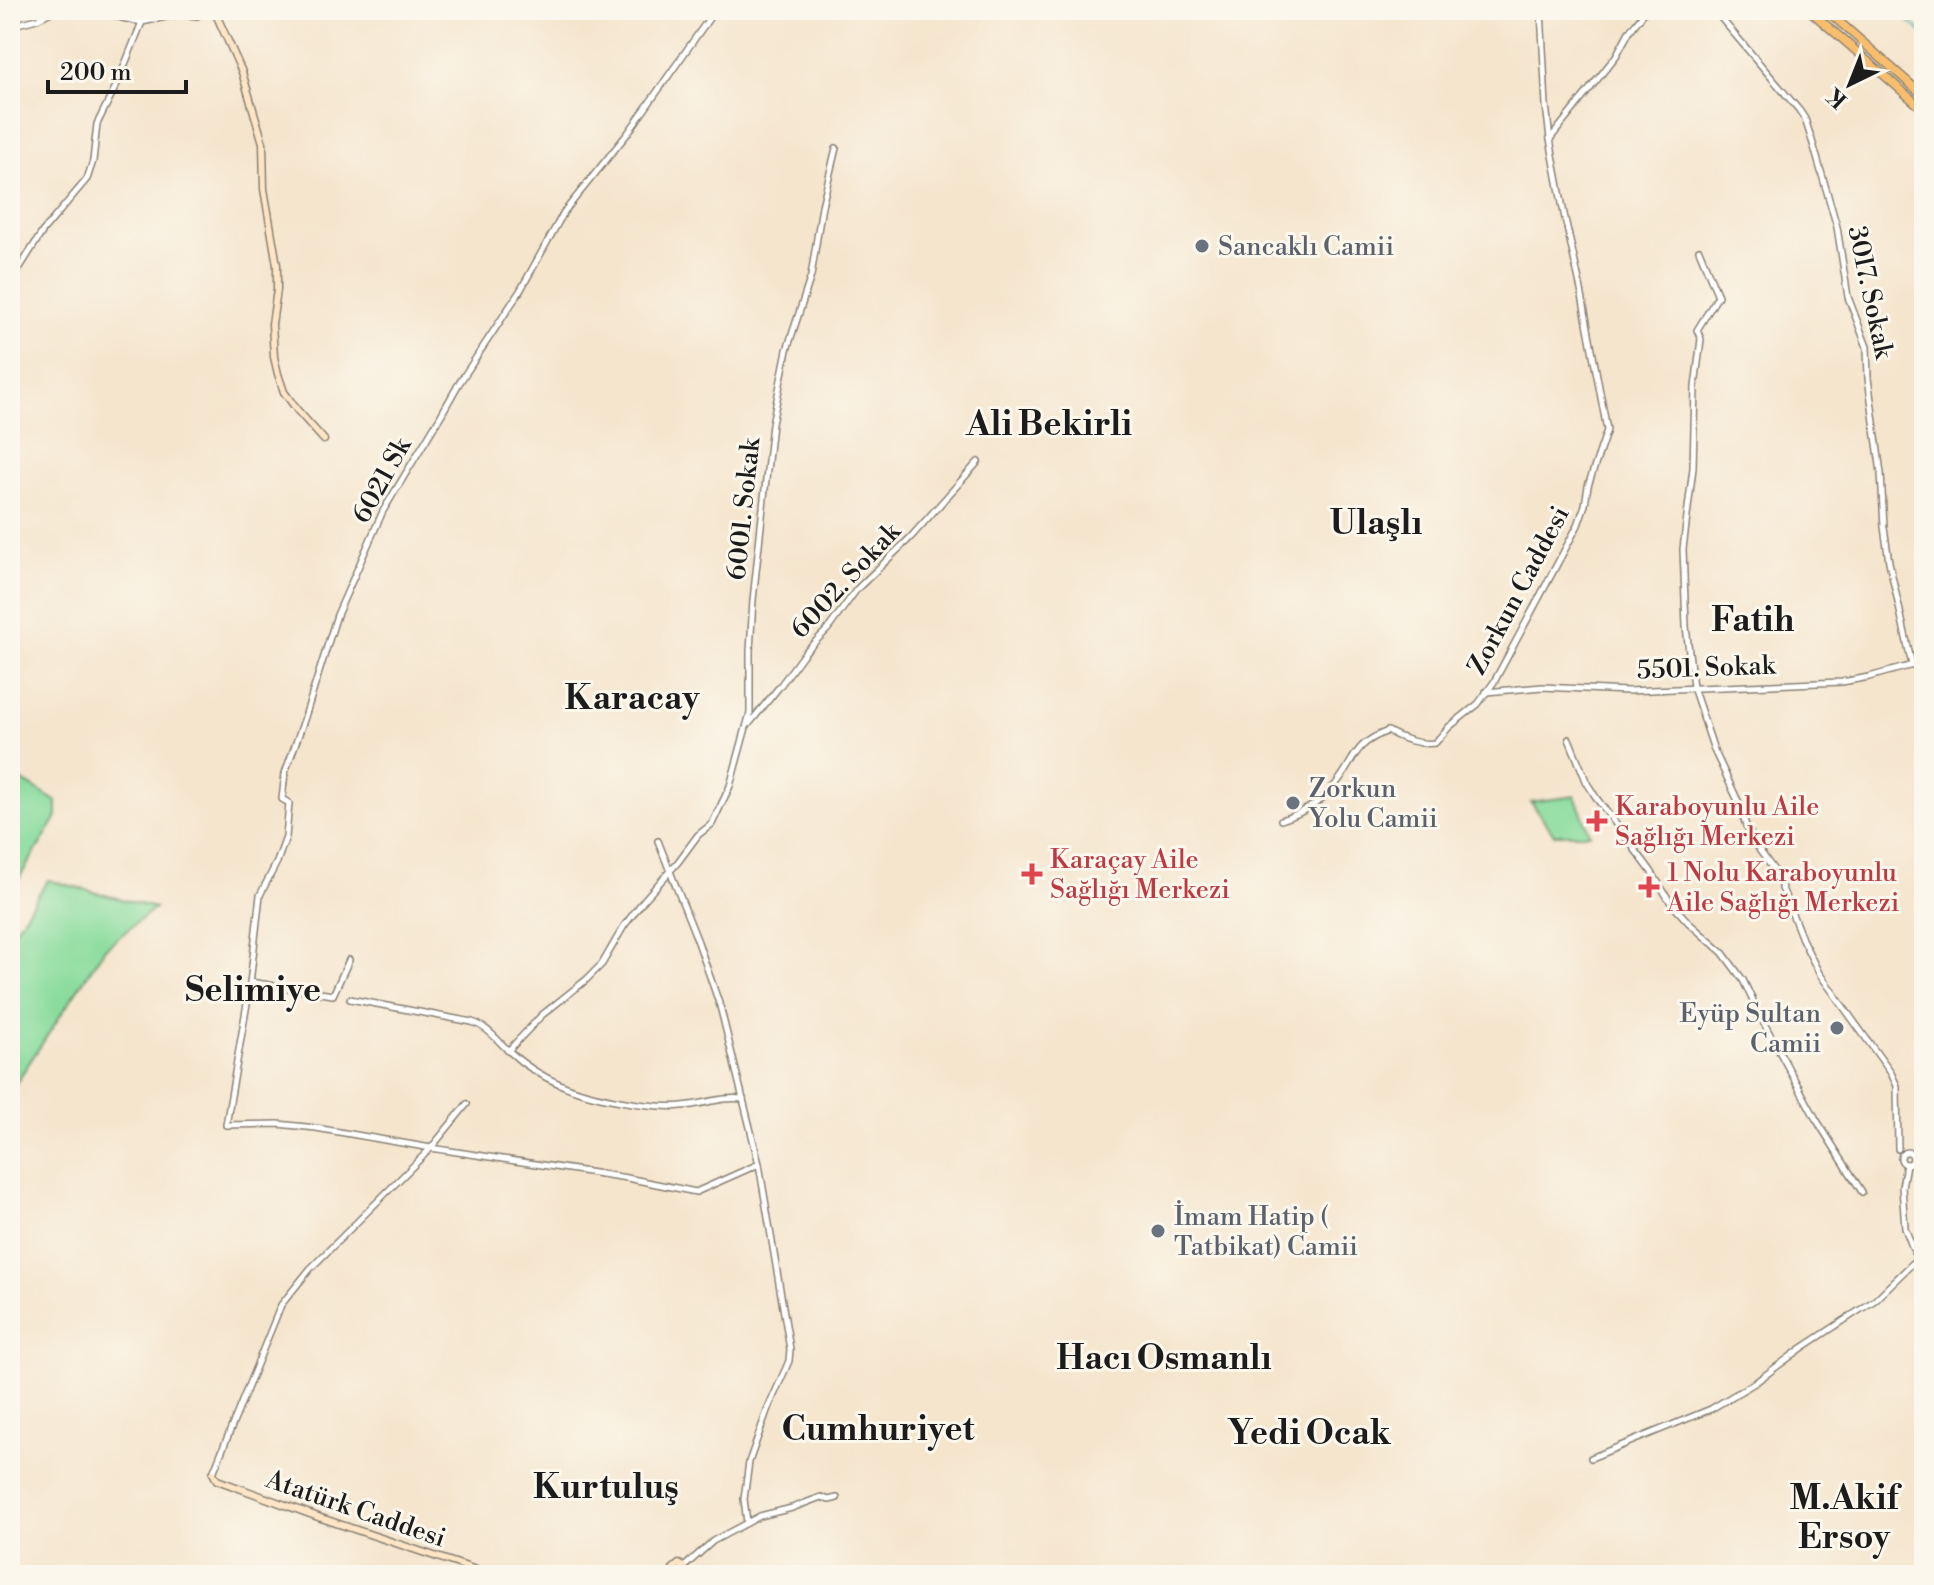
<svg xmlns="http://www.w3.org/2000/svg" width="1934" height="1585" viewBox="0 0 1934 1585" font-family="'Libre Bodoni',serif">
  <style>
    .green { fill: #8adc9d; stroke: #537c5c; stroke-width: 2 }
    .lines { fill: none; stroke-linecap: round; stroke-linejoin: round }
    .stream { stroke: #46b5be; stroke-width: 2 }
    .tertiary-casing { stroke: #888074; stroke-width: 8 }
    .secondary-casing { stroke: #888074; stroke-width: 9 }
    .trunk-casing { stroke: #888074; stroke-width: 10 }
    .tertiary { stroke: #fff; stroke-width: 5 }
    .secondary { stroke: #fde5c5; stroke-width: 6 }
    .trunk { stroke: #f9be6d; stroke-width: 7 }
    .worship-dot { fill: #6b7280; stroke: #fbf7ec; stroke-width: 3 }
    .health-dot { fill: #e0444e; stroke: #fbf7ec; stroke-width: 3 }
    .labels { text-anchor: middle; stroke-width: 6; stroke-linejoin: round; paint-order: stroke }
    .worship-label { font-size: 26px; fill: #5b616d; stroke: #fbf7ec; text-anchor: start }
    .street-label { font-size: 26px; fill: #1c1c1c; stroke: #fbf7ec }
    .health-label { font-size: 26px; fill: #be3a42; stroke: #fbf7ec; text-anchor: start }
    .district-label { font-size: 34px; font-weight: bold; fill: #1c1c1c; stroke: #fbf7ec }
  </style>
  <rect width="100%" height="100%" fill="#fbf7ec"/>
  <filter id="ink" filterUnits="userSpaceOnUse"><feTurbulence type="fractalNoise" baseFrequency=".0125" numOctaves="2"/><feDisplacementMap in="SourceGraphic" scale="16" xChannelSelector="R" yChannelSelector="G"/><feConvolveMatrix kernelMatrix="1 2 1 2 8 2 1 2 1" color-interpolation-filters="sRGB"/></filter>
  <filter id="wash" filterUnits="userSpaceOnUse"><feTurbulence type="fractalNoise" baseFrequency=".006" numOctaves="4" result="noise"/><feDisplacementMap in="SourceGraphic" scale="32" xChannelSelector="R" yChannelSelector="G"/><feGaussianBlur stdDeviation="1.8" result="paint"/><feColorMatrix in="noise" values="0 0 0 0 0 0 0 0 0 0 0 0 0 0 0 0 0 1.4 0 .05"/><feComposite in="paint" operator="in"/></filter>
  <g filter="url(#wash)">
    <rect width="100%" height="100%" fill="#f5e5cd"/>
    <g class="green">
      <path d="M10,773L57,802V817L10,893Z"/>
      <path d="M1575,796L1590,834H1554L1531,802Z"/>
      <path d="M48,880L155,908L105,948L10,1092V937Z"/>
    </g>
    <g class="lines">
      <path class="stream" d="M1895,10L1924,34"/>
    </g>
  </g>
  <g filter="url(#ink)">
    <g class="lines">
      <g class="tertiary-casing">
        <g id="tertiary">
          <path d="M715,10L628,133L564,212L520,291L458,385L440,417L383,511L337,615L304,720L285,773L282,799L289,803L286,837L277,862L260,895L249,992L226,1125L278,1124L316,1128L431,1148L627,1178L696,1192L759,1164"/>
          <path d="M1714,10L1799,110L1805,119L1814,147L1837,227L1848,297L1867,347L1868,378L1881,473L1884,527L1889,562L1912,665"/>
          <path d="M142,22L180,14L197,16L207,10"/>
          <path d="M10,26L37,19L55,10"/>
          <path d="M1550,139L1616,56L1629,32L1646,10"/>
          <path d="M1699,250L1718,296L1697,330L1701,339L1695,387L1693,468L1683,549L1686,626L1693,687L1714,750L1739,803L1746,826L1760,851L1776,873L1802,939L1819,973L1891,1073L1897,1086L1898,1149"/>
          <path d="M10,283L43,231L87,179L93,161L97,124L117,84L142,22L122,18L98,10"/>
          <path d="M1486,692L1542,687L1627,691L1842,682L1869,677L1924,662"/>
          <path d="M749,724L780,686L805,652L828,629L857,589L910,538L978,462"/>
          <path d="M1569,739L1587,783L1597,799L1651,871L1671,903L1689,923L1723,953L1743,980L1760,1016L1816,1119L1862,1192"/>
          <path d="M1281,820C1303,813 1321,803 1335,785C1356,760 1351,745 1388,731C1401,739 1420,745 1435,743L1449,727L1478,704L1494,682L1578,525L1585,505L1588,486L1607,430L1581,290L1564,214L1550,139L1546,105L1541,10"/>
          <path d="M658,841L698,942L720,1006L759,1164L790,1349L789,1361L767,1411L749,1462L744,1499L747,1523"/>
          <path d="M250,982L333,995L349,960"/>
          <path d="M350,999L472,1022C489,1027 497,1041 510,1052C525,1066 543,1077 562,1085C589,1097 652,1109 682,1106C703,1105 721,1096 743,1099"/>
          <path d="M508,1051L542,1015L586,980L602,964L624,926L644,900L678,862L698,835L712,824L730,786L750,713V651L753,600L772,424L787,350L811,276L822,206L836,148"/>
          <circle cx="1907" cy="1158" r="6"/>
          <path d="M1913,1157L1924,1151"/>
          <path d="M1591,1458L1711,1409L1756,1382L1802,1348L1875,1300L1917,1259L1905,1228L1902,1187L1906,1164"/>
          <path d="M213,1473L281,1305L310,1269L431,1148L467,1104"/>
          <path d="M684,1567L713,1541L760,1516L792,1508L821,1497L829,1500L837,1498"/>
        </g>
      </g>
      <g class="secondary-casing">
        <g id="secondary">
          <path d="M214,10L242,72L263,143L264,189L277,265V290L272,324L274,357L278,374L284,392L298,411L324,440"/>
          <path d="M213,1473L217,1480L321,1518L491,1575"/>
          <path d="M676,1575L673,1569L679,1564L685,1568L683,1575"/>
        </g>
      </g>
      <g class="trunk-casing">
        <g id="trunk">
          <path d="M1809,10L1924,110"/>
          <path d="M1826,10L1924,96"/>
          <path d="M10,16L17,10"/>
        </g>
      </g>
      <use href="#tertiary" class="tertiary"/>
      <use href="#secondary" class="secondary"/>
      <use href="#trunk" class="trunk"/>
    </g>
  </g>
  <g class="worship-dot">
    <circle cx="1202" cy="246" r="8"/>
    <circle cx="1293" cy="803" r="8"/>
    <circle cx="1837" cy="1028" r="8"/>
    <circle cx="1158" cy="1231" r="8"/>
  </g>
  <g class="health-dot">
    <path d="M1593 809h8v8h8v8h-8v8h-8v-8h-8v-8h8z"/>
    <path d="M1028 862h8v8h8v8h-8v8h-8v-8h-8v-8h8z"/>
    <path d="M1645 875h8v8h8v8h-8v8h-8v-8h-8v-8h8z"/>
  </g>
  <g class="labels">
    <g class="worship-label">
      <text x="1218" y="255">Sancaklı Camii</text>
      <text x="1309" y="797">Zorkun<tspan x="1309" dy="30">Yolu Camii</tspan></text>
      <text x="1821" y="1022" text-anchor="end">Eyüp Sultan<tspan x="1821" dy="30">Camii</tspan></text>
      <text x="1174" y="1225">İmam Hatip (<tspan x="1174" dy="30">Tatbikat) Camii</tspan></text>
    </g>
    <g class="street-label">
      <text transform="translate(1871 292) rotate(78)" y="9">3017. Sokak</text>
      <text transform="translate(381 480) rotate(-61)" y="9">6021 Sk</text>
      <text transform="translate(743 509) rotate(-84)" y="9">6001. Sokak</text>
      <text transform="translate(845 580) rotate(-47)" y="9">6002. Sokak</text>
      <text transform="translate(1518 590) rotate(-62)" y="9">Zorkun Caddesi</text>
      <text transform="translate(1706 667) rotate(-2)" y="9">5501. Sokak</text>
      <text transform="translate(356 1508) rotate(19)" y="9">Atatürk Caddesi</text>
    </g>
    <g class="health-label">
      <text x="1615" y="815">Karaboyunlu Aile<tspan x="1615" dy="30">Sağlığı Merkezi</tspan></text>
      <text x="1050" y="868">Karaçay Aile<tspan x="1050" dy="30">Sağlığı Merkezi</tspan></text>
      <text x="1667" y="881">1 Nolu Karaboyunlu<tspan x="1667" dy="30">Aile Sağlığı Merkezi</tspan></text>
    </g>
    <g class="district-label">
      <text x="1049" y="435">Ali Bekirli</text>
      <text x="1376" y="534">Ulaşlı</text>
      <text x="1753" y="631">Fatih</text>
      <text x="632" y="709">Karacay</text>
      <text x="253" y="1001">Selimiye</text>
      <text x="1164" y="1369">Hacı Osmanlı</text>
      <text x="878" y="1440">Cumhuriyet</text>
      <text x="1309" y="1444">Yedi Ocak</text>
      <text x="606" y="1498">Kurtuluş</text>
      <text x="1844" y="1509">M.Akif<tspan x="1844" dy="39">Ersoy</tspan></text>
    </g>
  </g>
  <rect width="1934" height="1585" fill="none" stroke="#fbf7ec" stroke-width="40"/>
  <g transform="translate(1850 84) rotate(223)" stroke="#fbf7ec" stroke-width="6" paint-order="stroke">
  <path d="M0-6L14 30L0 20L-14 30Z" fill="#1c1c1c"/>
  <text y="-12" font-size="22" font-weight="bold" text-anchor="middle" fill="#1c1c1c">K</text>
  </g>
  <path d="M48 80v12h138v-12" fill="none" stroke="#1c1c1c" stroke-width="4"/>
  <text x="60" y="80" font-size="24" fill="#1c1c1c" stroke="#fbf7ec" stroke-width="6" paint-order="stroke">200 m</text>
</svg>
